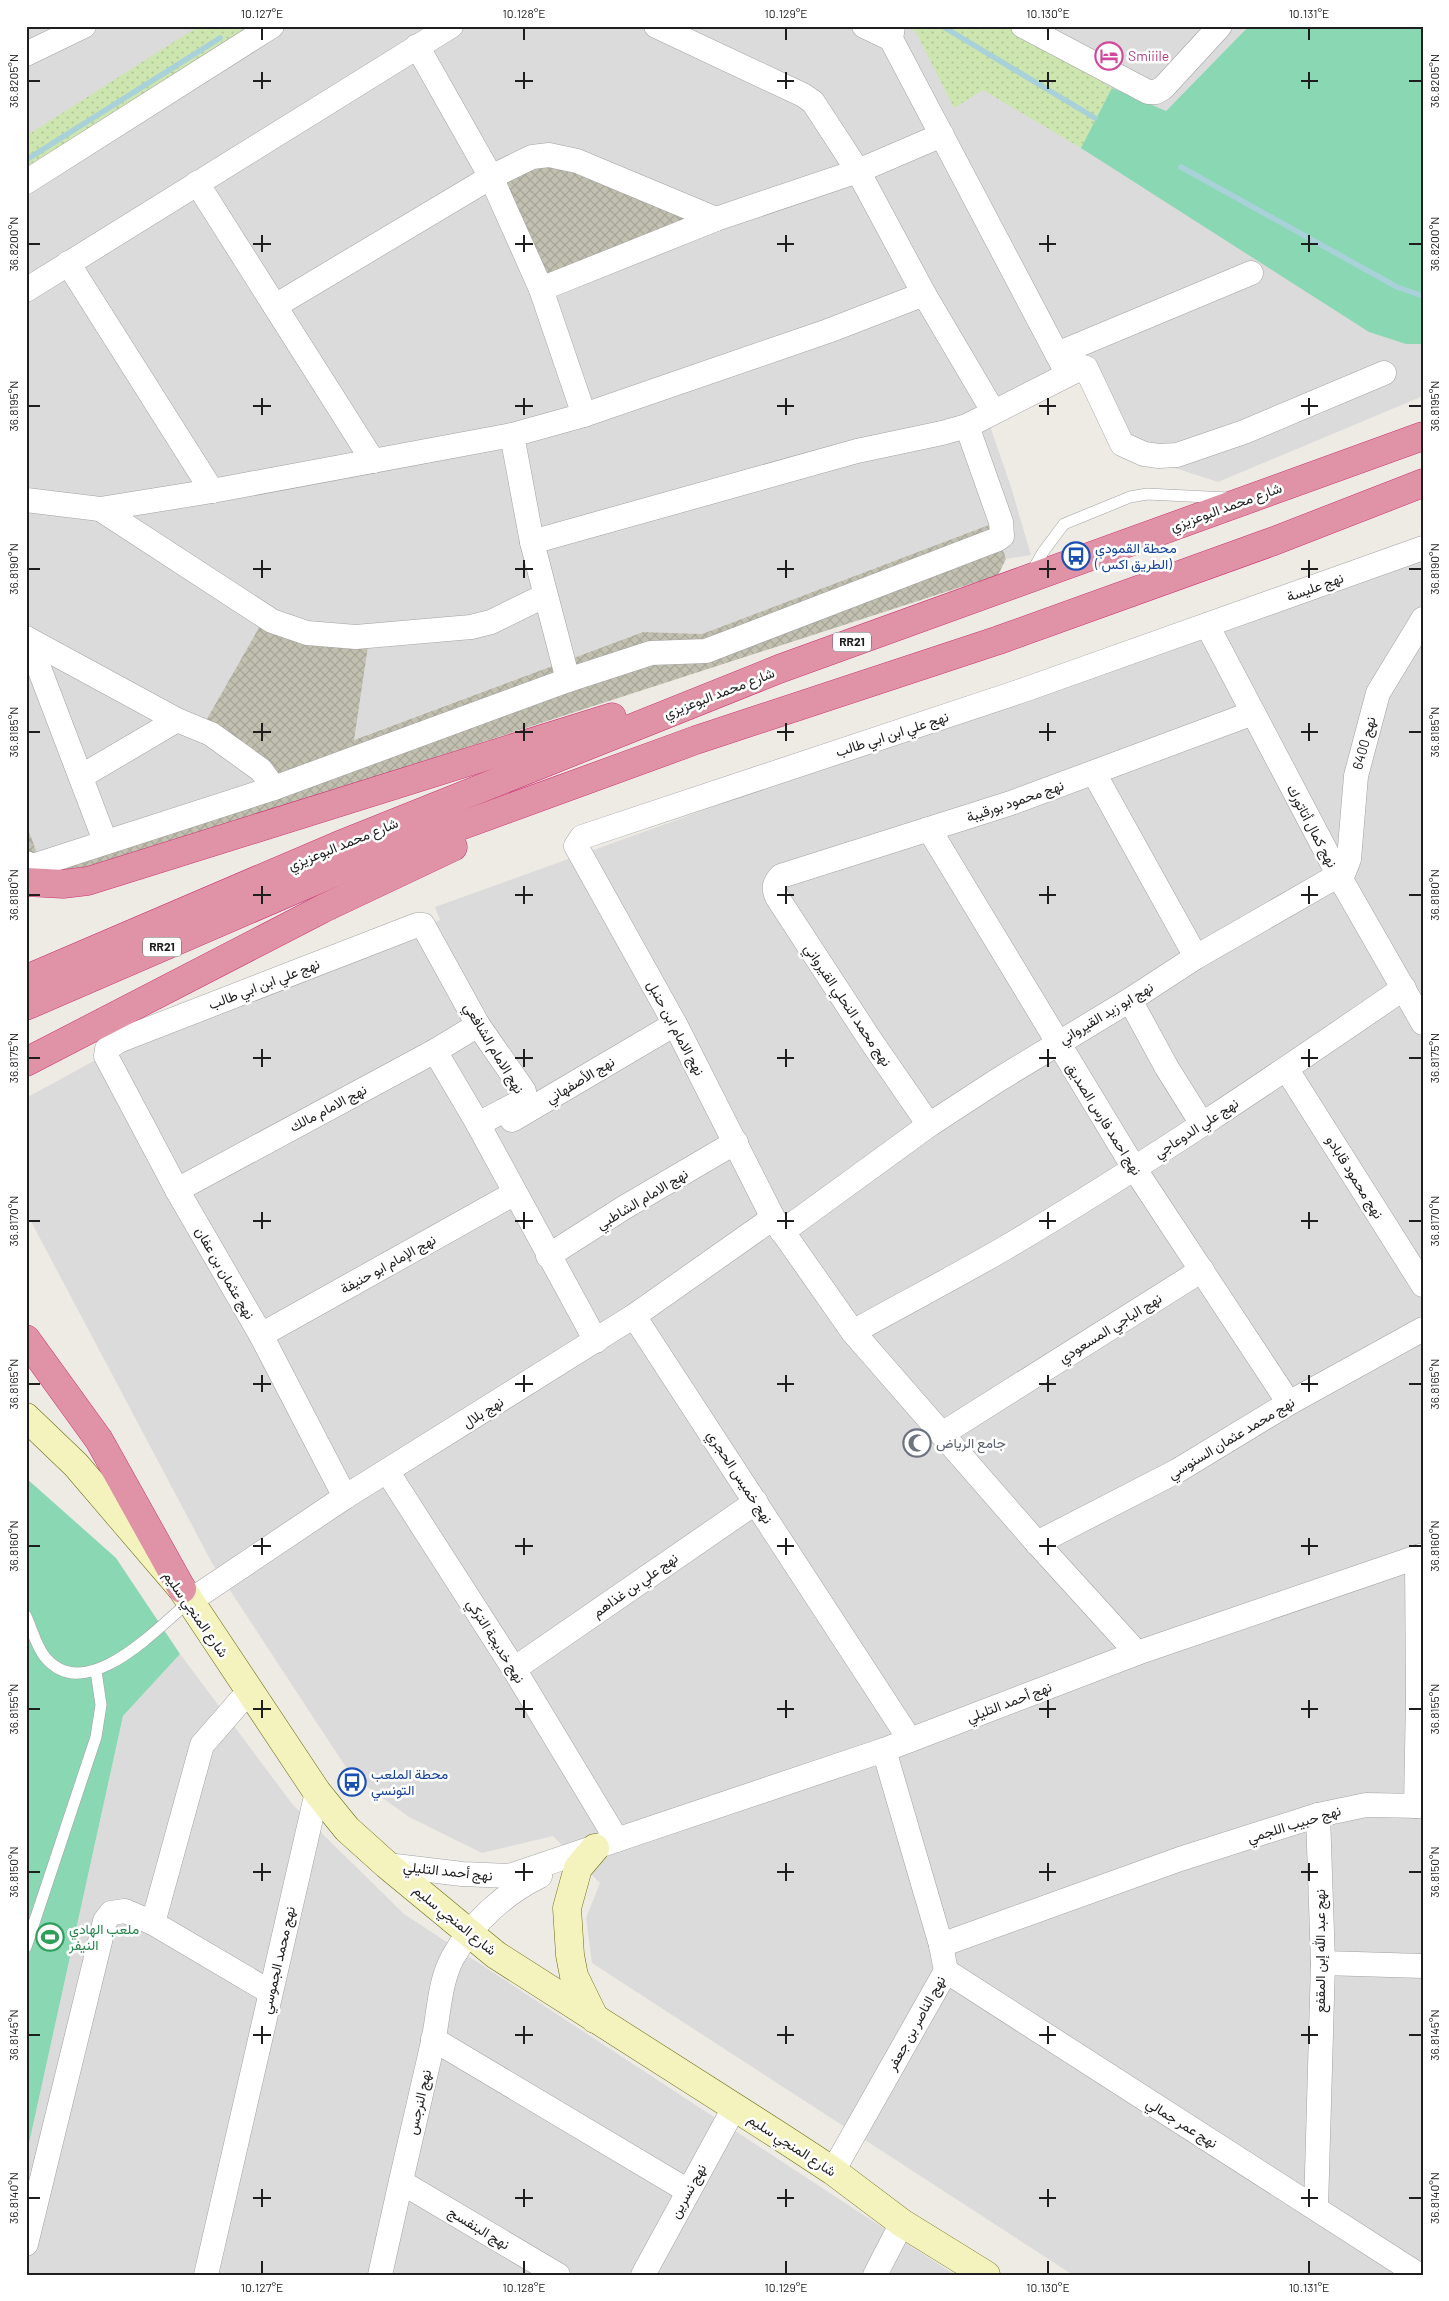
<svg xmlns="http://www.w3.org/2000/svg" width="1449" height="2301" viewBox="0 0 1449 2301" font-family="Barlow,Vazirmatn,sans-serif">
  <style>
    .residential { fill: #dcdbdb }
    .construction { fill: url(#construction-cross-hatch) }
    .grass { fill: url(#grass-dots) }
    .pitch { fill: #89d7b3 }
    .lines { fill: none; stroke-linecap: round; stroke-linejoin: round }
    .stream { stroke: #a9d1d9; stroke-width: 5.5 }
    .lane-casing { stroke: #a2a2a2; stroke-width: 12 }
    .street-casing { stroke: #a2a2a2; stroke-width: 25 }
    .secondary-casing { stroke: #6a6d0e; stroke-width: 29 }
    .highway-casing { stroke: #cc3273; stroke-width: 29 }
    .lane { stroke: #fff; stroke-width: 11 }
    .street { stroke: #fff; stroke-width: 24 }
    .secondary { stroke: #f4f3bd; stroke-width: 28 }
    .highway { stroke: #e093a7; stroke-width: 28 }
    .ticks { fill: none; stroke: #1e1e1e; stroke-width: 2 }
    .labels { text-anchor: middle; stroke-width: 5; stroke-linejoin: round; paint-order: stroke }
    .shield { fill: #fff; stroke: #626262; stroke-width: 1 }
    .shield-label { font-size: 12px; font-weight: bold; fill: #1e1e1e }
    .hotel-label { font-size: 14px; fill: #b23c85; stroke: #fff; text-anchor: start }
    .street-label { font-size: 14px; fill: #1e1e1e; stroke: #fff }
    .transit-label { font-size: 14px; fill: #164399; stroke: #fff; text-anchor: start }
    .worship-label { font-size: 14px; fill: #5b616d; stroke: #fff; text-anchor: start }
    .leisure-label { font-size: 14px; fill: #27864d; stroke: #fff; text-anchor: start }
    .neatline { fill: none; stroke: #1e1e1e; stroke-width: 2 }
    .ticks-label { font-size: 12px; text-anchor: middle; fill: #1e1e1e }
  </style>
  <defs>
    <pattern id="construction-cross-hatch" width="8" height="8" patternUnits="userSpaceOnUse" patternTransform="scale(1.25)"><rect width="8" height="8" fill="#c2c1b1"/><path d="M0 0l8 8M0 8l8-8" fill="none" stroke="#a6a598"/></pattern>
    <pattern id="grass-dots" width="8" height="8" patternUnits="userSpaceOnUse" patternTransform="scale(1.25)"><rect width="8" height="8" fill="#cde5af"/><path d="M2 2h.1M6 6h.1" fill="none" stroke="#b0c496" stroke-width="1.8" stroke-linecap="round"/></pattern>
  </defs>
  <rect width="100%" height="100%" fill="#eeebe5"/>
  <g class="residential">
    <path d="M26,26H1249L1166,111L1406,344H1423V396L1218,482L1113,448L1084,380L992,420L991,429L1011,487L1031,555L1006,559L994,523L702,634L643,632L353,740L279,776L38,857L26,823Z"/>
    <path d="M1423,551V2275H1073L592,1963L586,1918L600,1883L553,1836L482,1853L409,1817L351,1775L212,1563L26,1212V1098L123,1045L440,920L435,907Z"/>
    <path d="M180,1654L293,1805L404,1914L955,2275H26V2157L123,1716Z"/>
  </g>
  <g class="construction">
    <path d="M550,155L697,214L548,274L503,181Z"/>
    <path d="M994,523L1006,559L998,575L85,871L26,872V823L38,856L278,776L199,733L260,626L368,646L354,740L643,632L702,634Z"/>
  </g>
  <g class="grass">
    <path d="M199,26H260L26,176V136Z"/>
    <path d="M905,26H1005L1112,88L1081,148L983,90L954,108L916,32Z"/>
  </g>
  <g class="pitch">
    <path d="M1249,26H1423V344H1406L1369,332L1081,148L1112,88L1166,111Z"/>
    <path d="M26,1478L116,1558L180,1654L123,1716L26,2157Z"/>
  </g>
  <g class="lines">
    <g class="stream">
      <path d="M942,26L1095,118"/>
      <path d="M26,160L220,38"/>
      <path d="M1181,167L1397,287L1423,296"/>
    </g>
    <g class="lane-casing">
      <g id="lane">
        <path d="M1031,573L1043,552L1064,524L1130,497L1147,494L1228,498"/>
        <path d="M26,1616C32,1629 36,1646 45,1657C86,1707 158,1627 190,1601"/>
        <path d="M26,1947L96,1737L101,1705L96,1671"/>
      </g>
    </g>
    <g class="street-casing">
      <g id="street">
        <path d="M656,26L803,95L813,102L858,171L924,294L993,411"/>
        <path d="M864,26L891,39"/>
        <path d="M893,26L891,39L1067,373"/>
        <path d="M1023,26L1148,92H1156L1163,88L1220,26"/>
        <path d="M417,46L491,177L541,289L584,415"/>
        <path d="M26,54L84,26"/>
        <path d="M26,182L272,26"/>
        <path d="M197,183L373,461"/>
        <path d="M68,263L212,491"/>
        <path d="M541,289L716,219L858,171L942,135"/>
        <path d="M26,290L451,26"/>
        <path d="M275,306L491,177L532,157L549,155L577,161L716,219"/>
        <path d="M1057,354L1251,273"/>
        <path d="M512,435L532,542L568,680"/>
        <path d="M26,500L100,509L212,491L512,435L584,415L828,331L924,294"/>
        <path d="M100,509L272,621L307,633L356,637L471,627L491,622L544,596"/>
        <path d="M532,542L857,451L942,433L967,426L1083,367L1086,368L1122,444L1144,454L1159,456L1177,455L1244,432L1384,373"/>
        <path d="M1207,625L1339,876L1423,1023"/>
        <path d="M26,638L177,720L211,734L261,770L274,788"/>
        <path d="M28,639L105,841"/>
        <path d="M1094,773L1196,957"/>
        <path d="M82,776L177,720"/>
        <path d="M929,829L1134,1168L1289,1403"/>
        <path d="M26,863L33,866L274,788L568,680L651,653L706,651L998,539L1002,536L1001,522L967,426"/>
        <path d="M1130,1000L1167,1068L1202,1124"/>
        <path d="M435,1051L478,1124L596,1341"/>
        <path d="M1287,1070L1423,1285"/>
        <path d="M512,1120L675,1024"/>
        <path d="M929,1125L869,1038L777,897C773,888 774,883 781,876L1011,803L1253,713"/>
        <path d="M177,1190L435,1051L478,1025"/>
        <path d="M782,1232L929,1125L998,1080L1130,1000L1196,957L1344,872L1349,859L1356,776L1378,693L1423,619"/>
        <path d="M548,1256L625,1207L736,1142"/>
        <path d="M634,1316L910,1740"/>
        <path d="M853,1332C903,1304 955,1277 1005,1248C1142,1167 1273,1078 1404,988"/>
        <path d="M261,1335L515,1193"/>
        <path d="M942,1434L1202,1270"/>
        <path d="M387,1471L514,1669L617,1840"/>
        <path d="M345,1497L261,1335L177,1190L106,1056L107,1049L118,1041L417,925H423L478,1025L524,1091L522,1101L478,1124"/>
        <path d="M1037,1543L1177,1471L1289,1403L1423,1329"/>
        <path d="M190,1601L345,1497L634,1316L773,1218"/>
        <path d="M1137,1653L1037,1543L853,1332L773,1218L675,1024L576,846L582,837L1021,691L1423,548"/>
        <path d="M514,1669L756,1502"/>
        <path d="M1416,1806L1418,1698L1417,1557"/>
        <path d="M387,1865L462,1874L509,1876L884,1750L1137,1653L1423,1555"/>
        <path d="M153,1923L202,1745L249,1691"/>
        <path d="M941,1945L1180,1859L1318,1815L1366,1805L1423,1806"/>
        <path d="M1323,1963L1423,1966"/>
        <path d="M946,1971L1419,2275"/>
        <path d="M433,2039L688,2191"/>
        <path d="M833,2171L946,1971L941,1945L884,1750"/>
        <path d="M401,2182L558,2275"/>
        <path d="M1316,2208L1323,1963L1318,1815"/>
        <path d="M26,2244L105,1921L111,1913L125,1911L153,1923L270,1992"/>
        <path d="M206,2275L317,1792"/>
        <path d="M380,2275C397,2197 415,2120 433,2042C439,2015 439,1982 453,1957C472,1923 505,1893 540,1876"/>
        <path d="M643,2275L734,2108"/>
        <path d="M875,2275L902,2223"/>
      </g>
    </g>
    <g class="secondary-casing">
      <g id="secondary">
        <path d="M26,1417L76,1465L182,1589L317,1792L347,1829L387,1865L496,1955L778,2135L833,2171L902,2223L986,2275"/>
        <path d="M595,1848L578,1868L567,1908L570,1955L574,1976L595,2019"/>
      </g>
    </g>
    <g class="highway-casing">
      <g id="highway">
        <path d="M26,882L63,884L88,881L612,717"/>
        <path d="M26,979L337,846L779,669L1423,436"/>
        <path d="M26,1006L345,868L696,740L999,640L1274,541L1423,483"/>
        <path d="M26,1062L322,909L453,847"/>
        <path d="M26,1339L99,1440L182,1589"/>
      </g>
    </g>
    <use href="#lane" class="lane"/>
    <use href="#street" class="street"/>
    <use href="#secondary" class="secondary"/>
    <use href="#highway" class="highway"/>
  </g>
  <path class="ticks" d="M262,28V40M524,28V40M786,28V40M1048,28V40M1309,28V40M262,72V89M524,72V89M786,72V89M1048,72V89M1309,72V89M28,81H40M253,81H271M515,81H533M777,81H794M1039,81H1056M1301,81H1318M1409,81H1422M262,235V252M524,235V252M786,235V252M1048,235V252M1309,235V252M28,244H40M253,244H271M515,244H533M777,244H794M1039,244H1056M1301,244H1318M1409,244H1422M262,398V415M524,398V415M786,398V415M1048,398V415M1309,398V415M28,406H40M253,406H271M515,406H533M777,406H794M1039,406H1056M1301,406H1318M1409,406H1422M262,560V578M524,560V578M786,560V578M1048,560V578M1309,560V578M28,569H40M253,569H271M515,569H533M777,569H794M1039,569H1056M1301,569H1318M1409,569H1422M262,723V741M524,723V741M786,723V741M1048,723V741M1309,723V741M28,732H40M253,732H271M515,732H533M777,732H794M1039,732H1056M1301,732H1318M1409,732H1422M262,886V904M524,886V904M786,886V904M1048,886V904M1309,886V904M28,895H40M253,895H271M515,895H533M777,895H794M1039,895H1056M1301,895H1318M1409,895H1422M262,1049V1067M524,1049V1067M786,1049V1067M1048,1049V1067M1309,1049V1067M28,1058H40M253,1058H271M515,1058H533M777,1058H794M1039,1058H1056M1301,1058H1318M1409,1058H1422M262,1212V1229M524,1212V1229M786,1212V1229M1048,1212V1229M1309,1212V1229M28,1221H40M253,1221H271M515,1221H533M777,1221H794M1039,1221H1056M1301,1221H1318M1409,1221H1422M262,1375V1392M524,1375V1392M786,1375V1392M1048,1375V1392M1309,1375V1392M28,1384H40M253,1384H271M515,1384H533M777,1384H794M1039,1384H1056M1301,1384H1318M1409,1384H1422M262,1538V1555M524,1538V1555M786,1538V1555M1048,1538V1555M1309,1538V1555M28,1546H40M253,1546H271M515,1546H533M777,1546H794M1039,1546H1056M1301,1546H1318M1409,1546H1422M262,1700V1718M524,1700V1718M786,1700V1718M1048,1700V1718M1309,1700V1718M28,1709H40M253,1709H271M515,1709H533M777,1709H794M1039,1709H1056M1301,1709H1318M1409,1709H1422M262,1863V1881M524,1863V1881M786,1863V1881M1048,1863V1881M1309,1863V1881M28,1872H40M253,1872H271M515,1872H533M777,1872H794M1039,1872H1056M1301,1872H1318M1409,1872H1422M262,2026V2044M524,2026V2044M786,2026V2044M1048,2026V2044M1309,2026V2044M28,2035H40M253,2035H271M515,2035H533M777,2035H794M1039,2035H1056M1301,2035H1318M1409,2035H1422M262,2189V2207M524,2189V2207M786,2189V2207M1048,2189V2207M1309,2189V2207M28,2198H40M253,2198H271M515,2198H533M777,2198H794M1039,2198H1056M1301,2198H1318M1409,2198H1422M262,2261V2274M524,2261V2274M786,2261V2274M1048,2261V2274M1309,2261V2274"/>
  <defs>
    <g id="hotel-ring" transform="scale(1.4375)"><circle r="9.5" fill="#fff" stroke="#d1479c" stroke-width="1.5"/><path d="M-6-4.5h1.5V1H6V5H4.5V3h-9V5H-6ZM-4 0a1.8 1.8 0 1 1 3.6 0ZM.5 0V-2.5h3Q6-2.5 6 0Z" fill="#d1479c"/></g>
    <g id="bus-ring" transform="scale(1.4375)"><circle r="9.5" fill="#fff" stroke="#1a4fb4" stroke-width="1.5"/><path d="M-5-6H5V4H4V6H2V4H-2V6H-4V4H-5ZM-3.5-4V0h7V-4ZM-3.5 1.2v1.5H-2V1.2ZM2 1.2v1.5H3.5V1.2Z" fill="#1a4fb4"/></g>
    <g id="mosque-ring" transform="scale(1.4375)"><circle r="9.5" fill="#fff" stroke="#6b7280" stroke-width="1.5"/><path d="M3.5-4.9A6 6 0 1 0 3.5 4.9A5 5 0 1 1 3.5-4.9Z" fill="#6b7280"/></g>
    <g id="stadium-ring" transform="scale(1.4375)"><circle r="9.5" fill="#fff" stroke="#2e9e5b" stroke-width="1.5"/><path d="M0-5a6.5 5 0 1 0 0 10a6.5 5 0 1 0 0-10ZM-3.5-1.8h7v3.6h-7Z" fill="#2e9e5b"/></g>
  </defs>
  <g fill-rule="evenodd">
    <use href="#hotel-ring" x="1109" y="56"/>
    <use href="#bus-ring" x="1076" y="556"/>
    <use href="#mosque-ring" x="917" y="1443"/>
    <use href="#bus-ring" x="352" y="1782"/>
    <use href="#stadium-ring" x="50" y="1937"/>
  </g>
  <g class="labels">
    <g class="shield">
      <rect x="833" y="632.5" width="38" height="19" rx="4"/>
      <rect x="143" y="937.5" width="38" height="19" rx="4"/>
    </g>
    <g class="shield-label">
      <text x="852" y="646">RR21</text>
      <text x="162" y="951">RR21</text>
    </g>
    <g class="hotel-label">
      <text x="1128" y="61">Smiiile</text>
    </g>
    <g class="street-label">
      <text transform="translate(1226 507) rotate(-20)" y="5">شارع محمد البوعزيزي</text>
      <text transform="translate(1315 587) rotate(-20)" y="5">نهج عليسة</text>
      <text transform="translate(719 693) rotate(-21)" y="5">شارع محمد البوعزيزي</text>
      <text transform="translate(892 734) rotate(-18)" y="5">نهج علي ابن ابي طالب</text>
      <text transform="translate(1364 743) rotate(-75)" y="5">نهج 6400</text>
      <text transform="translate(1015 801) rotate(-19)" y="5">نهج محمود بورقيبة</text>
      <text transform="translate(1312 826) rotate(62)" y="5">نهج كمال أتاتورك</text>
      <text transform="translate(343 844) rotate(-22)" y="5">شارع محمد البوعزيزي</text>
      <text transform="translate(264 984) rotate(-21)" y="5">نهج علي ابن ابي طالب</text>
      <text transform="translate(848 1005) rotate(56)" y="5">نهج محمد النحلي القيرواني</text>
      <text transform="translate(1106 1013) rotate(-31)" y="5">نهج ابو زيد القيرواني</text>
      <text transform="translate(676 1028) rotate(62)" y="5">نهج الامام ابن حنبل</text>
      <text transform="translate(494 1048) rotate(59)" y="5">نهج الامام الشافعي</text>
      <text transform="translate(580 1080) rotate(-31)" y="5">نهج الأصفهاني</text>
      <text transform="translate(328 1108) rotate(-28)" y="5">نهج الامام مالك</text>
      <text transform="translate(1104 1119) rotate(58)" y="5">نهج احمد فارس الصديق</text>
      <text transform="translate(1196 1128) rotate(-33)" y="5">نهج علي الدوعاجي</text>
      <text transform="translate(1355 1177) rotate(58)" y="5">نهج محمود قابادو</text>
      <text transform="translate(642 1199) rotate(-31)" y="5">نهج الامام الشاطبي</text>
      <text transform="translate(388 1264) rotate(-29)" y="5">نهج الإمام ابو حنيفة</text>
      <text transform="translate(225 1273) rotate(60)" y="5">نهج عثمان بن عفان</text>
      <text transform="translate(1110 1328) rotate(-32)" y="5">نهج الباجي المسعودي</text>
      <text transform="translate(483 1412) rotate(-32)" y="5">نهج بلال</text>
      <text transform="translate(1231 1438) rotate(-31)" y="5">نهج محمد عثمان السنوسي</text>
      <text transform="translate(740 1477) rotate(57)" y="5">نهج خميس الحجري</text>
      <text transform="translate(635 1585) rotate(-35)" y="5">نهج علي بن غذاهم</text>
      <text transform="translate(196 1614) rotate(55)" y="5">شارع المنجي سليم</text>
      <text transform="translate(496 1641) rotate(58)" y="5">نهج خديجة التركي</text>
      <text transform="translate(1009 1702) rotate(-21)" y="5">نهج أحمد التليلي</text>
      <text transform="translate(1294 1824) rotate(-17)" y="5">نهج حبيب اللجمي</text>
      <text transform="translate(448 1871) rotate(6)" y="5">نهج أحمد التليلي</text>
      <text transform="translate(455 1920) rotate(39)" y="5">شارع المنجي سليم</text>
      <text transform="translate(1320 1951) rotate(-90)" y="5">نهج عبد الله إبن المقفع</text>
      <text transform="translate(278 1960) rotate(-77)" y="5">نهج محمد الجموسي</text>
      <text transform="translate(916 2023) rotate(-61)" y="5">نهج الناصر بن جعفر</text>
      <text transform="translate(419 2102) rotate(-77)" y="5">نهج النرجس</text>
      <text transform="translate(1182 2123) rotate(32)" y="5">نهج عمر جمالي</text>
      <text transform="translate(792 2145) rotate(33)" y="5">شارع المنجي سليم</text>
      <text transform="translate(688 2191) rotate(-61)" y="5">نهج نسرين</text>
      <text transform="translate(479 2228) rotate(31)" y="5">نهج البنفسج</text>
    </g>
    <g class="transit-label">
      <text x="1095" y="553">محطة القمودي<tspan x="1095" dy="16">( الطريق اكس)</tspan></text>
      <text x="371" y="1779">محطة الملعب<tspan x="371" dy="16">التونسي</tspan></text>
    </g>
    <g class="worship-label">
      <text x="936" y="1448">جامع الرياض</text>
    </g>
    <g class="leisure-label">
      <text x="69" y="1934">ملعب الهادي<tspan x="69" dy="16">النيفر</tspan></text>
    </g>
  </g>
  <rect width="1449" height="2301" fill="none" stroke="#ffffff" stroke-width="55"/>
  <rect x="28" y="28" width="1394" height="2246" class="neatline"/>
  <g class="ticks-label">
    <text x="262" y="18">10.127°E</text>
    <text x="524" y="18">10.128°E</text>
    <text x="786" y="18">10.129°E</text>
    <text x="1048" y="18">10.130°E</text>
    <text x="1309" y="18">10.131°E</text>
    <text transform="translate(14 81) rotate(-90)" y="4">36.8205°N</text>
    <text transform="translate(1435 81) rotate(-90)" y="4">36.8205°N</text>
    <text transform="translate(14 244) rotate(-90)" y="4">36.8200°N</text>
    <text transform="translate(1435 244) rotate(-90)" y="4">36.8200°N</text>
    <text transform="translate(14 406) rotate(-90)" y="4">36.8195°N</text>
    <text transform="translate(1435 406) rotate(-90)" y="4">36.8195°N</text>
    <text transform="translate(14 569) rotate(-90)" y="4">36.8190°N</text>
    <text transform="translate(1435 569) rotate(-90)" y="4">36.8190°N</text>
    <text transform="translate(14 732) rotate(-90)" y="4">36.8185°N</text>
    <text transform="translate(1435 732) rotate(-90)" y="4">36.8185°N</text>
    <text transform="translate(14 895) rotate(-90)" y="4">36.8180°N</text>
    <text transform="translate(1435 895) rotate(-90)" y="4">36.8180°N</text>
    <text transform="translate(14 1058) rotate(-90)" y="4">36.8175°N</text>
    <text transform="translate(1435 1058) rotate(-90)" y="4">36.8175°N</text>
    <text transform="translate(14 1221) rotate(-90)" y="4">36.8170°N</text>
    <text transform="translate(1435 1221) rotate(-90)" y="4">36.8170°N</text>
    <text transform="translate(14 1384) rotate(-90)" y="4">36.8165°N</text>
    <text transform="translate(1435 1384) rotate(-90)" y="4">36.8165°N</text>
    <text transform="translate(14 1546) rotate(-90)" y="4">36.8160°N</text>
    <text transform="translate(1435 1546) rotate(-90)" y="4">36.8160°N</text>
    <text transform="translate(14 1709) rotate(-90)" y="4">36.8155°N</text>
    <text transform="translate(1435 1709) rotate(-90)" y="4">36.8155°N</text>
    <text transform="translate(14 1872) rotate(-90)" y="4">36.8150°N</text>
    <text transform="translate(1435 1872) rotate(-90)" y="4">36.8150°N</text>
    <text transform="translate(14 2035) rotate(-90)" y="4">36.8145°N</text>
    <text transform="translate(1435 2035) rotate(-90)" y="4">36.8145°N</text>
    <text transform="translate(14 2198) rotate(-90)" y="4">36.8140°N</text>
    <text transform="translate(1435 2198) rotate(-90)" y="4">36.8140°N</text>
    <text x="262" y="2292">10.127°E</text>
    <text x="524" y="2292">10.128°E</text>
    <text x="786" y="2292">10.129°E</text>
    <text x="1048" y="2292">10.130°E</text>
    <text x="1309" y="2292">10.131°E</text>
  </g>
</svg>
